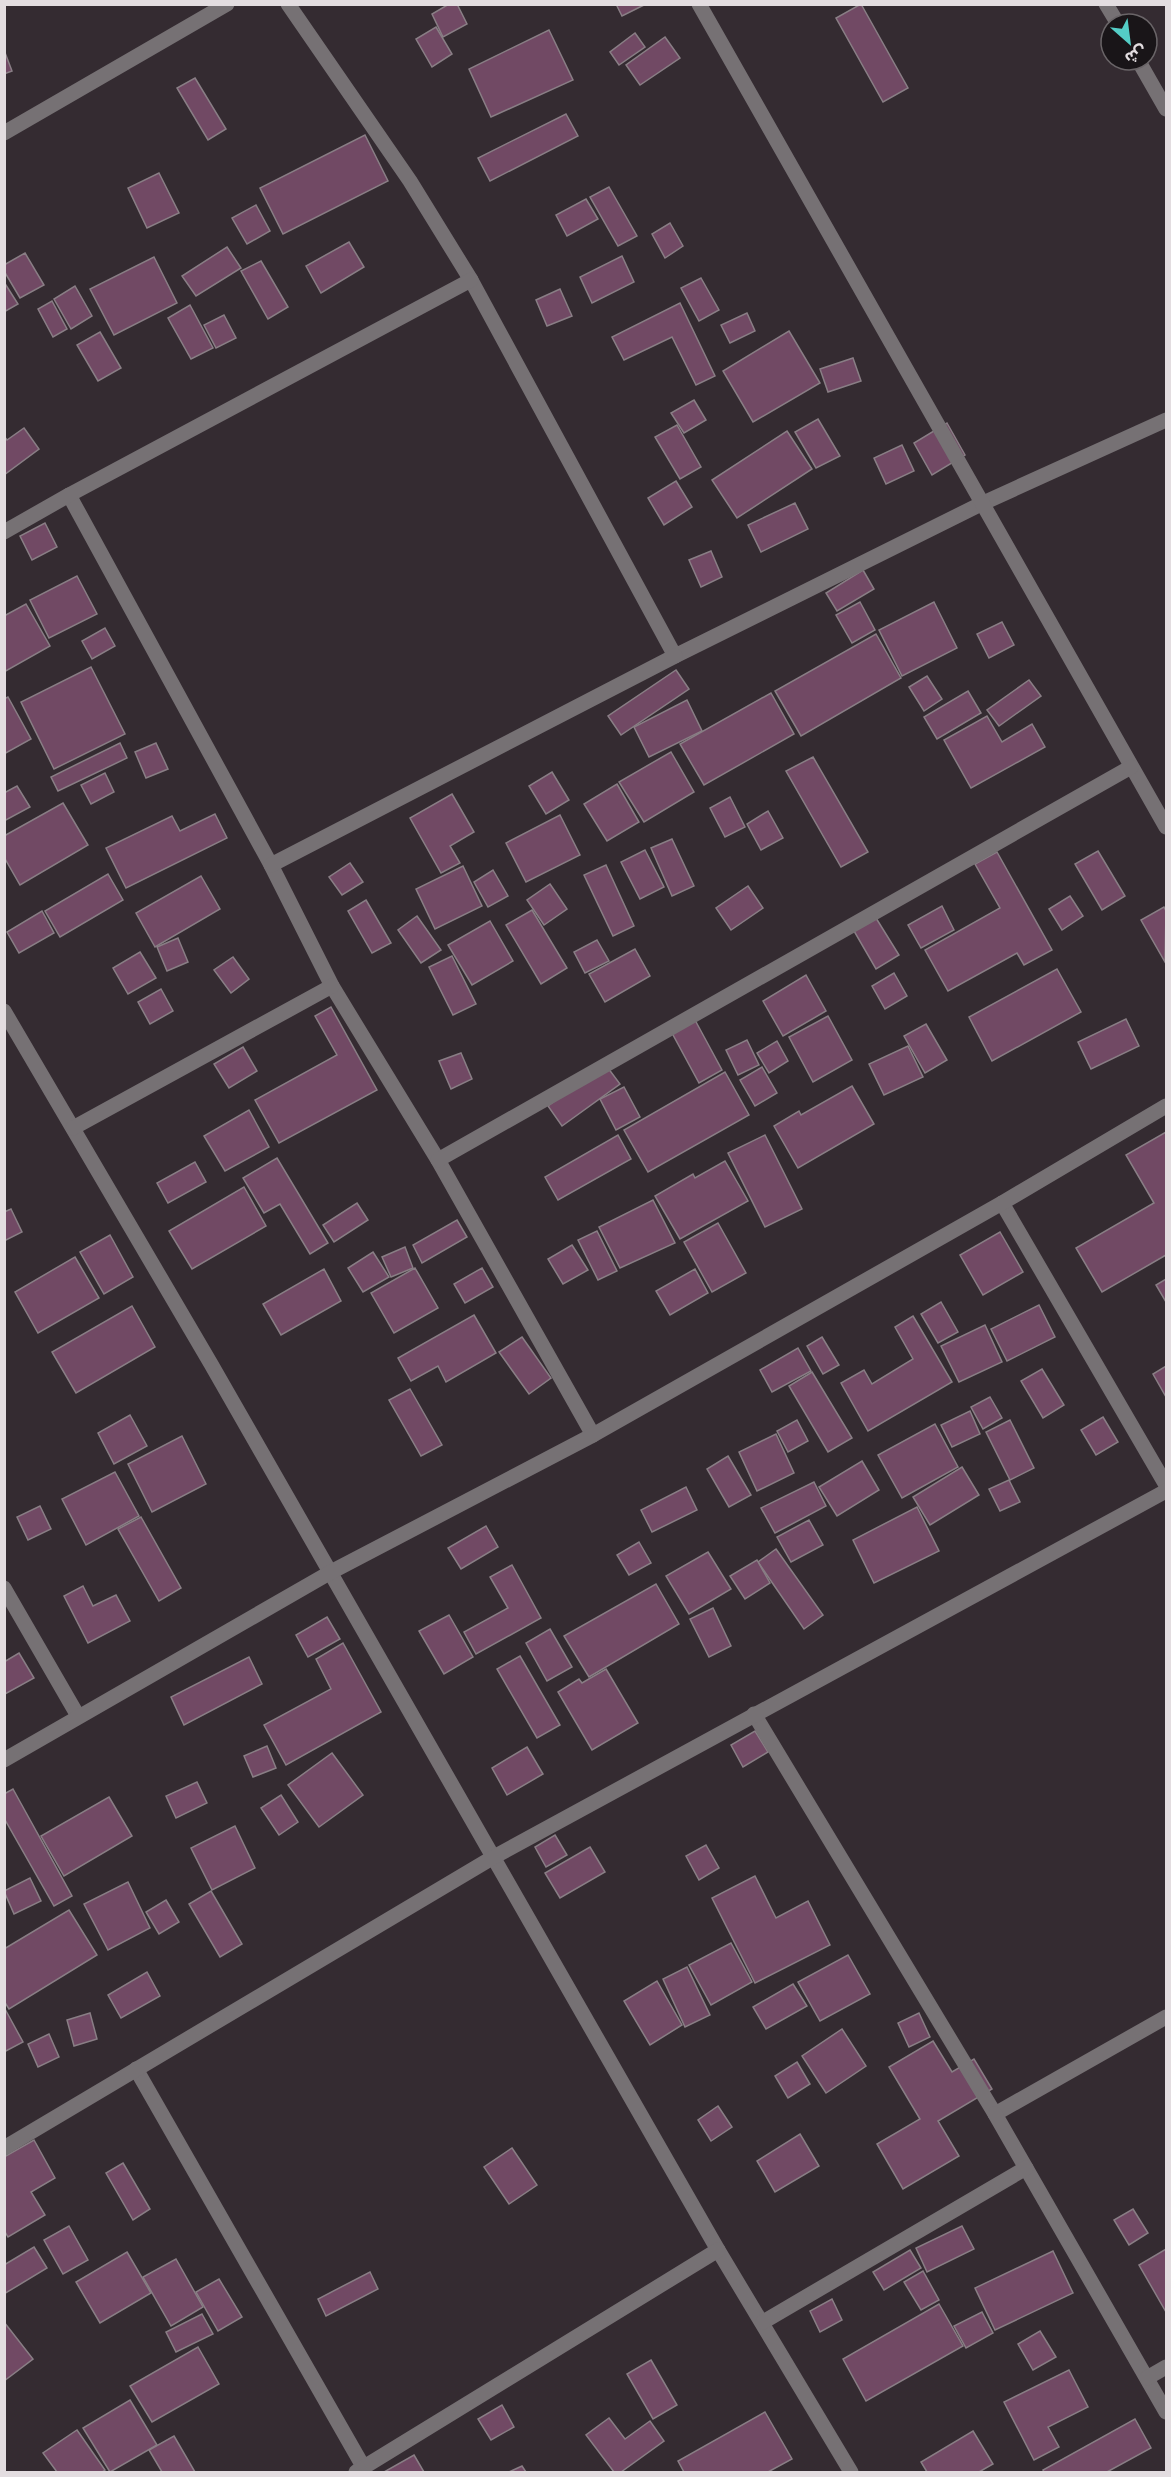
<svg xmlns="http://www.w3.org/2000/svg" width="1171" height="2477" viewBox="0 0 1171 2477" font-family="'Source Sans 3','Noto Sans Arabic',sans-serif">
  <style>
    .building { fill: #714964; stroke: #897e85; stroke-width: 1.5 }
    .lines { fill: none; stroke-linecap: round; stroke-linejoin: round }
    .minor { stroke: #767174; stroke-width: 15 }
  </style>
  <rect width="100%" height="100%" fill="#342b31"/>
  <g class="building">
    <path d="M449,4H457L467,24L443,37L432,14Z"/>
    <path d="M616,4H646L622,16Z"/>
    <path d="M861,4L908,88L883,102L836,18Z"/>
    <path d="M436,27L452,54L432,67L416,39Z"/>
    <path d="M549,30L573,80L491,117L469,69Z"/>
    <path d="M635,33L645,47L619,65L610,52Z"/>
    <path d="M665,37L680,58L640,85L626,65Z"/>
    <path d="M4,50L12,71L4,74Z"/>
    <path d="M195,78L226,129L208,140L177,88Z"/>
    <path d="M566,114L578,136L490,181L478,158Z"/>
    <path d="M365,135L388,181L283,234L260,188Z"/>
    <path d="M159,173L179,213L147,228L128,188Z"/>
    <path d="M609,187L637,236L618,246L590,197Z"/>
    <path d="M586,199L598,219L567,236L556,215Z"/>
    <path d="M256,205L270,231L247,244L232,218Z"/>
    <path d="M670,223L683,246L665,258L652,234Z"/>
    <path d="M349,242L364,267L321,293L306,266Z"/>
    <path d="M227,247L241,268L196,296L182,276Z"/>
    <path d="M25,253L44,285L20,298L4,271V265Z"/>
    <path d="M622,256L634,282L592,303L580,277Z"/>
    <path d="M154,257L177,303L114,335L90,289Z"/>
    <path d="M261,261L288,307L268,319L241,271Z"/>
    <path d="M701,278L719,310L699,321L681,288Z"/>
    <path d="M4,282L18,304L4,312Z"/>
    <path d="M75,286L92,316L71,329L54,299Z"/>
    <path d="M560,289L572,316L547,326L536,300Z"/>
    <path d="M52,301L67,329L53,337L38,309Z"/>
    <path d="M680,303L715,376L696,385L672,337L624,360L612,337Z"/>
    <path d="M190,305L213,348L191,359L168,318Z"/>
    <path d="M747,313L755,331L730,343L721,325Z"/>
    <path d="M224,315L236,338L216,348L204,325Z"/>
    <path d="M789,331L820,383L753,422L723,371Z"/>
    <path d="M100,332L121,368L98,381L77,345Z"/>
    <path d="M853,358L861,381L828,392L820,369Z"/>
    <path d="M694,400L706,420L684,433L671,413Z"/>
    <path d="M818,419L840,456L816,468L795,432Z"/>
    <path d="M947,423L965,455L932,475L914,443Z"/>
    <path d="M677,425L701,467L680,479L655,437Z"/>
    <path d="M24,428L39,449L4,475V436L7,440Z"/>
    <path d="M787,431L812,469L737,518L712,480Z"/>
    <path d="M902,445L914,471L886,484L874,458Z"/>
    <path d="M676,481L692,507L664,525L648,498Z"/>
    <path d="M795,503L808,529L761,552L748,525Z"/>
    <path d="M45,523L57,547L32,560L20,536Z"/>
    <path d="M711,551L722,577L701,587L689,560Z"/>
    <path d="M863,570L874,589L837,611L826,593Z"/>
    <path d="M77,576L97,614L49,638L30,600Z"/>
    <path d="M860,602L875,630L852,643L836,615Z"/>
    <path d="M934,602L957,648L902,676L879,630Z"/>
    <path d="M26,604L50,646L4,672V616Z"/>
    <path d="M1002,622L1014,645L989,658L977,634Z"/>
    <path d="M105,628L115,646L92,659L82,641Z"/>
    <path d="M876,634L901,678L801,736L775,691Z"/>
    <path d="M91,667L125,734L54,769L21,702Z"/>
    <path d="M676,670L689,689L621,735L608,716Z"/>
    <path d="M927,676L942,699L924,711L909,687Z"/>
    <path d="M1029,680L1041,696L999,726L987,710Z"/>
    <path d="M968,691L981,713L937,739L924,717Z"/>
    <path d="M771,693L794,734L704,785L680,744Z"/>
    <path d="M8,697L31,739L4,754V699Z"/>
    <path d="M687,700L702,731L649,757L634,727Z"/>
    <path d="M987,716L1002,742L1032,724L1045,747L971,788L944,740Z"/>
    <path d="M120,743L127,758L58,791L51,777Z"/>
    <path d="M156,743L168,769L146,778L135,752Z"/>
    <path d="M671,752L694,792L644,822L619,782Z"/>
    <path d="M813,757L868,852L841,867L786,771Z"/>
    <path d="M552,772L569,800L546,814L529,786Z"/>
    <path d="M105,773L114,792L91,804L81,785Z"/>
    <path d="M617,784L639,822L607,841L584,804Z"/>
    <path d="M17,786L30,807L4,821V793Z"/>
    <path d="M452,794L474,832L450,846L460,863L441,873L410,818Z"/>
    <path d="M730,797L745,827L725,837L710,808Z"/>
    <path d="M63,803L88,845L20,885L4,857V836Z"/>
    <path d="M768,811L783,838L761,850L747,824Z"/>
    <path d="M215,814L227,838L126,888L106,848L172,816L180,831Z"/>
    <path d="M560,815L580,855L526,882L506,843Z"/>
    <path d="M672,839L694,886L672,896L651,848Z"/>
    <path d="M645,850L664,887L640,899L621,862Z"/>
    <path d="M1098,851L1125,896L1102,910L1075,864Z"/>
    <path d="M997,852L1052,950L1024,965L1017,953L948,991L925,950L1000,908L975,864Z"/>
    <path d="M350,863L363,882L342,895L329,877Z"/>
    <path d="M606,865L634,926L613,936L584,875Z"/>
    <path d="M463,866L482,906L435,929L416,889Z"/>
    <path d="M493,870L508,896L488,907L474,882Z"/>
    <path d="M108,874L123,900L60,937L45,911Z"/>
    <path d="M201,876L220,909L155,947L136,913Z"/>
    <path d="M550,884L567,909L544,925L527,900Z"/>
    <path d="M748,886L763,908L731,930L716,908Z"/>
    <path d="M1070,896L1083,916L1062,930L1049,909Z"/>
    <path d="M366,900L391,943L372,953L348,911Z"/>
    <path d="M942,906L954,930L921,948L908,925Z"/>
    <path d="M1164,907L1166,911L1165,962L1141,920Z"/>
    <path d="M532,910L567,968L541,984L506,925Z"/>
    <path d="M42,911L54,933L19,953L7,932Z"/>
    <path d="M417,916L441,950L421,963L398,930Z"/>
    <path d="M876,918L899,955L876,969L854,931Z"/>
    <path d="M490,921L513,961L472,985L448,945Z"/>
    <path d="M178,938L188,962L167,971L157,947Z"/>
    <path d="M597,940L609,961L585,973L574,952Z"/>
    <path d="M635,949L650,976L605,1002L589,974Z"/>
    <path d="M140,952L156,978L128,994L113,968Z"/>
    <path d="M452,956L476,1004L453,1015L429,967Z"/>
    <path d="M233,957L249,979L231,993L214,970Z"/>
    <path d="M1057,969L1081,1012L992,1061L969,1017Z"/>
    <path d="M894,973L907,996L885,1009L872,986Z"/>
    <path d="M806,975L826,1011L783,1036L763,1001Z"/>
    <path d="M161,989L173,1011L150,1024L138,1002Z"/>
    <path d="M331,1007L377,1090L279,1143L255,1100L337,1055L315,1016Z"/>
    <path d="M828,1016L852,1060L813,1082L789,1037Z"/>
    <path d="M1126,1019L1139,1046L1091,1069L1078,1042Z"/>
    <path d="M695,1020L722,1070L699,1083L672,1033Z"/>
    <path d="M926,1024L947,1060L925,1073L904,1036Z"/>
    <path d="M747,1040L759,1065L738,1075L726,1050Z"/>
    <path d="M777,1041L788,1061L769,1073L757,1053Z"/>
    <path d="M908,1046L923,1077L884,1095L869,1064Z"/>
    <path d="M243,1047L257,1071L229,1088L214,1064Z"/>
    <path d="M461,1053L472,1079L451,1089L439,1061Z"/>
    <path d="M605,1064L620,1084L562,1126L548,1106Z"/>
    <path d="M762,1067L777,1093L755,1106L740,1080Z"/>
    <path d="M725,1072L749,1115L648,1172L624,1130Z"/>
    <path d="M852,1086L874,1124L798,1168L774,1126L799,1111L801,1115Z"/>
    <path d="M624,1087L640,1117L616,1130L600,1099Z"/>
    <path d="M249,1110L269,1147L225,1171L204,1136Z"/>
    <path d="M1166,1132V1255L1102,1292L1076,1248L1154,1203L1126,1155Z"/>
    <path d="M618,1135L631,1159L558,1200L545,1177Z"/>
    <path d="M765,1135L802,1209L765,1227L728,1153Z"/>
    <path d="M277,1158L328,1243L310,1254L280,1204L264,1213L243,1178Z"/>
    <path d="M725,1161L748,1201L680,1239L655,1196L693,1174L695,1178Z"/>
    <path d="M195,1162L206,1182L168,1203L157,1183Z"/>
    <path d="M244,1187L266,1226L192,1269L169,1231Z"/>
    <path d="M653,1200L675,1243L620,1268L599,1227Z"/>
    <path d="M357,1203L368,1220L334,1242L323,1225Z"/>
    <path d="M11,1209L22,1232L4,1241V1212Z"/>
    <path d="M457,1220L467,1237L422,1263L413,1245Z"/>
    <path d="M718,1223L746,1273L712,1292L684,1242Z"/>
    <path d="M597,1231L617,1271L598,1280L578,1240Z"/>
    <path d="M1000,1232L1023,1272L983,1295L960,1255Z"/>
    <path d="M110,1235L133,1277L104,1294L80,1252Z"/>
    <path d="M572,1245L588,1270L563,1284L548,1259Z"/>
    <path d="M405,1247L413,1268L391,1277L382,1257Z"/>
    <path d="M373,1252L389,1277L363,1292L348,1268Z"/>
    <path d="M75,1257L99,1298L38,1333L15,1292Z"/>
    <path d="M415,1268L438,1308L394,1333L371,1293Z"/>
    <path d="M482,1268L493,1287L465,1303L454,1284Z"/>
    <path d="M324,1269L341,1301L281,1335L263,1304Z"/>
    <path d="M695,1269L708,1293L670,1315L656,1291Z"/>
    <path d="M1166,1279V1302L1156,1285Z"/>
    <path d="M941,1302L958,1332L938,1343L921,1314Z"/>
    <path d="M1039,1305L1055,1337L1007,1361L991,1329Z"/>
    <path d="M132,1306L155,1347L76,1393L52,1352Z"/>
    <path d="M474,1315L496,1353L446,1382L438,1366L411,1381L398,1358Z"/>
    <path d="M913,1316L952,1382L868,1431L841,1383L864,1370L872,1384L913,1359L895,1327Z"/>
    <path d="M985,1325L1002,1362L959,1382L941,1346Z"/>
    <path d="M522,1337L551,1378L529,1394L499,1352Z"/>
    <path d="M822,1337L839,1365L823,1374L807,1346Z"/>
    <path d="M798,1348L811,1371L772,1392L760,1370Z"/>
    <path d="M1166,1366V1397L1153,1374Z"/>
    <path d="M1042,1369L1064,1405L1043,1418L1021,1381Z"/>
    <path d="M812,1372L852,1438L828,1452L789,1386Z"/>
    <path d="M410,1389L442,1445L421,1456L389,1400Z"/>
    <path d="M990,1397L1002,1418L983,1429L971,1407Z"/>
    <path d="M970,1411L980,1434L952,1447L941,1425Z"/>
    <path d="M130,1415L147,1446L114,1464L98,1433Z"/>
    <path d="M1103,1417L1118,1442L1096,1455L1081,1430Z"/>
    <path d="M797,1420L808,1441L788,1452L777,1431Z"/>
    <path d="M1010,1420L1034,1468L1010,1480L986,1432Z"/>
    <path d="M935,1424L958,1467L902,1498L878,1455Z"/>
    <path d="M776,1434L794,1473L757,1491L739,1452Z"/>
    <path d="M182,1436L206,1484L152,1512L128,1464Z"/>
    <path d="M728,1456L751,1495L729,1507L707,1469Z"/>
    <path d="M862,1461L879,1490L837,1516L819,1487Z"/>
    <path d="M962,1467L979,1495L930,1525L913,1497Z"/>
    <path d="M115,1472L139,1516L86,1545L62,1499Z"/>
    <path d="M1009,1480L1020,1502L1000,1511L989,1489Z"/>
    <path d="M814,1482L826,1506L775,1533L761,1508Z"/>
    <path d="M686,1487L697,1510L652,1532L641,1510Z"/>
    <path d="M40,1506L51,1529L28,1540L17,1517Z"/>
    <path d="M917,1507L939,1551L874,1583L853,1540Z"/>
    <path d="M141,1517L181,1588L159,1601L118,1529Z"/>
    <path d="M809,1520L823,1545L791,1562L777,1537Z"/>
    <path d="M486,1526L498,1547L461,1569L448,1548Z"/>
    <path d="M639,1542L651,1563L629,1575L617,1555Z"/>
    <path d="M776,1549L823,1615L804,1629L758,1562Z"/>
    <path d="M708,1552L731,1589L689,1614L666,1576Z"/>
    <path d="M757,1560L770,1583L745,1599L730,1576Z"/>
    <path d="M512,1565L541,1618L476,1654L464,1632L508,1608L490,1577Z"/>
    <path d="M656,1584L679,1624L589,1677L564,1636Z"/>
    <path d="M83,1586L93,1606L116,1595L130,1621L88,1643L64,1596Z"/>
    <path d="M713,1608L731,1646L709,1657L690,1619Z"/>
    <path d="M449,1615L473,1657L444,1674L419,1631Z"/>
    <path d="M327,1617L340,1639L308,1657L296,1635Z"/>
    <path d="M550,1629L572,1667L547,1681L526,1643Z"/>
    <path d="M343,1643L381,1712L286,1765L264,1725L331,1689L316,1659Z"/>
    <path d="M19,1653L34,1678L5,1694L4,1662Z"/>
    <path d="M520,1656L560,1725L537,1738L497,1669Z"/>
    <path d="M249,1657L262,1684L184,1725L171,1697Z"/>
    <path d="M606,1669L638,1723L592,1750L558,1692L579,1679L582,1683Z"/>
    <path d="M755,1731L768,1752L743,1767L731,1745Z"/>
    <path d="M267,1746L276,1768L253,1777L244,1756Z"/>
    <path d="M527,1747L543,1774L507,1795L492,1768Z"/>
    <path d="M332,1753L363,1795L319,1827L288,1785Z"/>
    <path d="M197,1782L207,1803L176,1818L166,1796Z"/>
    <path d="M13,1789L72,1896L54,1906L4,1818V1794Z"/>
    <path d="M281,1795L298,1822L279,1835L261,1808Z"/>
    <path d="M109,1797L132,1836L64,1876L41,1836Z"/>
    <path d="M235,1826L255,1868L212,1890L191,1848Z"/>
    <path d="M555,1835L567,1855L546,1867L535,1847Z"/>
    <path d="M706,1845L719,1868L699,1880L686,1856Z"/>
    <path d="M590,1847L605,1872L560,1898L545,1873Z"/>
    <path d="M755,1876L776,1918L808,1901L830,1945L755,1983L712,1898Z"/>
    <path d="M30,1878L41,1901L14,1914L4,1891Z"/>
    <path d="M128,1882L150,1928L108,1950L84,1904Z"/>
    <path d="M211,1891L242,1944L220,1957L189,1904Z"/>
    <path d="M166,1900L179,1922L159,1934L146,1912Z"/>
    <path d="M69,1910L97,1955L9,2009L4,2001V1949Z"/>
    <path d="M731,1943L752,1982L711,2005L689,1965Z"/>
    <path d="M848,1955L870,1994L820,2021L798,1982Z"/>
    <path d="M687,1967L710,2015L685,2027L663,1979Z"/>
    <path d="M147,1972L160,1996L121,2018L108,1995Z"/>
    <path d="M657,1981L682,2025L650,2045L624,2001Z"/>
    <path d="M793,1984L807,2006L766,2029L753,2007Z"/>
    <path d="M5,2009L23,2042L4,2052V2010Z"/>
    <path d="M90,2013L97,2039L74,2046L67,2020Z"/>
    <path d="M919,2013L930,2037L909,2047L898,2023Z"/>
    <path d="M842,2029L866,2066L826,2093L802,2056Z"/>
    <path d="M49,2034L59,2057L38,2067L28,2044Z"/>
    <path d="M933,2041L952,2072L974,2059L992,2089L938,2121L959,2156L903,2189L877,2144L920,2119L889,2067Z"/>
    <path d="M797,2062L810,2084L788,2098L775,2076Z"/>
    <path d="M718,2106L732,2127L711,2141L698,2120Z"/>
    <path d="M800,2134L819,2166L775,2192L757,2161Z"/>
    <path d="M34,2140L55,2178L31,2192L45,2215L8,2237L4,2230V2157Z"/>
    <path d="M512,2148L537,2185L509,2204L484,2167Z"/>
    <path d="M123,2163L150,2209L133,2220L106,2173Z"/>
    <path d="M1133,2209L1148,2233L1129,2245L1114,2220Z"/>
    <path d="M69,2226L88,2260L63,2274L44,2240Z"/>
    <path d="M962,2226L974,2249L927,2272L916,2248Z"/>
    <path d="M34,2247L47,2268L4,2294V2265Z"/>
    <path d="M1166,2249V2312L1139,2265Z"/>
    <path d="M910,2250L921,2268L884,2290L873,2272Z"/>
    <path d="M1053,2251L1073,2293L995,2330L975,2288Z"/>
    <path d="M127,2252L151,2293L100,2323L76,2282Z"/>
    <path d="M176,2259L203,2307L171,2326L143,2277Z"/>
    <path d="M923,2271L939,2300L921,2310L904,2282Z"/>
    <path d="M370,2272L378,2289L326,2316L318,2299Z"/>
    <path d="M219,2279L242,2317L218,2331L196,2292Z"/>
    <path d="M832,2299L842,2320L820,2332L810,2311Z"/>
    <path d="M939,2304L963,2346L866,2401L843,2359Z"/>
    <path d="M982,2312L993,2333L966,2348L954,2326Z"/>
    <path d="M202,2314L213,2334L176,2352L166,2332Z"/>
    <path d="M4,2322L33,2359L4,2381Z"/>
    <path d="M1040,2331L1056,2357L1033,2370L1018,2344Z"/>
    <path d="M198,2347L219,2384L152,2422L130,2386Z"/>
    <path d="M651,2360L677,2405L653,2419L627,2374Z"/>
    <path d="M1069,2370L1088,2407L1048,2427L1059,2447L1034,2460L1004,2402Z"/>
    <path d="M130,2400L157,2445L110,2472L83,2428Z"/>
    <path d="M502,2405L514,2427L491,2440L478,2419Z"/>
    <path d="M765,2412L792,2459L768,2472H684L678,2461Z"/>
    <path d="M609,2418L625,2439L650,2421L664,2441L621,2472H614L586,2435Z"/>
    <path d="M1135,2419L1151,2448L1107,2472H1044L1043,2470Z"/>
    <path d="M77,2430L105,2470L102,2472H57L43,2453Z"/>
    <path d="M973,2431L993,2464L979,2472H927L921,2462Z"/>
    <path d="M174,2436L195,2472H162L149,2450Z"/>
    <path d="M414,2455L424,2472H384Z"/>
    <path d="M522,2466L526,2472H509Z"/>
  </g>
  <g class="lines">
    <g class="minor">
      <path d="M288,4L410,181L471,280L675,656L981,504L1166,420"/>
      <path d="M699,4L1166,827"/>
      <path d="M1106,4L1118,24"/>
      <path d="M1138,60L1166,109"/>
      <path d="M4,133L227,4"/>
      <path d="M69,495L271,865L332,986L438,1160L593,1435"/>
      <path d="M4,532L69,495L471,280"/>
      <path d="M271,865L675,656"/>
      <path d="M4,1011L211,1364L718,2250L851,2472"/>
      <path d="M73,1128L332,986"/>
      <path d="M438,1160L1131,767"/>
      <path d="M1002,1203L1166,1485"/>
      <path d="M4,1588L78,1716"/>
      <path d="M754,1714L995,2114L1166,2017"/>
      <path d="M4,1760L331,1572L593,1435L1002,1203L1166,1106"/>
      <path d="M136,2069L364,2468"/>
      <path d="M995,2114L1166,2412"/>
      <path d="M4,2148L492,1858L1166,1491"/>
      <path d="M763,2322L1026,2168"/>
      <path d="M1147,2378L1166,2367"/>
      <path d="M356,2472L718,2250"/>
    </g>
  </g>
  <rect width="1171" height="2477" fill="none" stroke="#e3dde0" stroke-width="12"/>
  <g transform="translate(1129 42) rotate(152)"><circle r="28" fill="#191518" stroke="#6a6568" stroke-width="1.5"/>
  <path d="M0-4.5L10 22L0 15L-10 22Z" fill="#54cdc6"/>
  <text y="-9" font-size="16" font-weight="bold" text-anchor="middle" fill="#e3dde0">ش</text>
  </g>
</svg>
